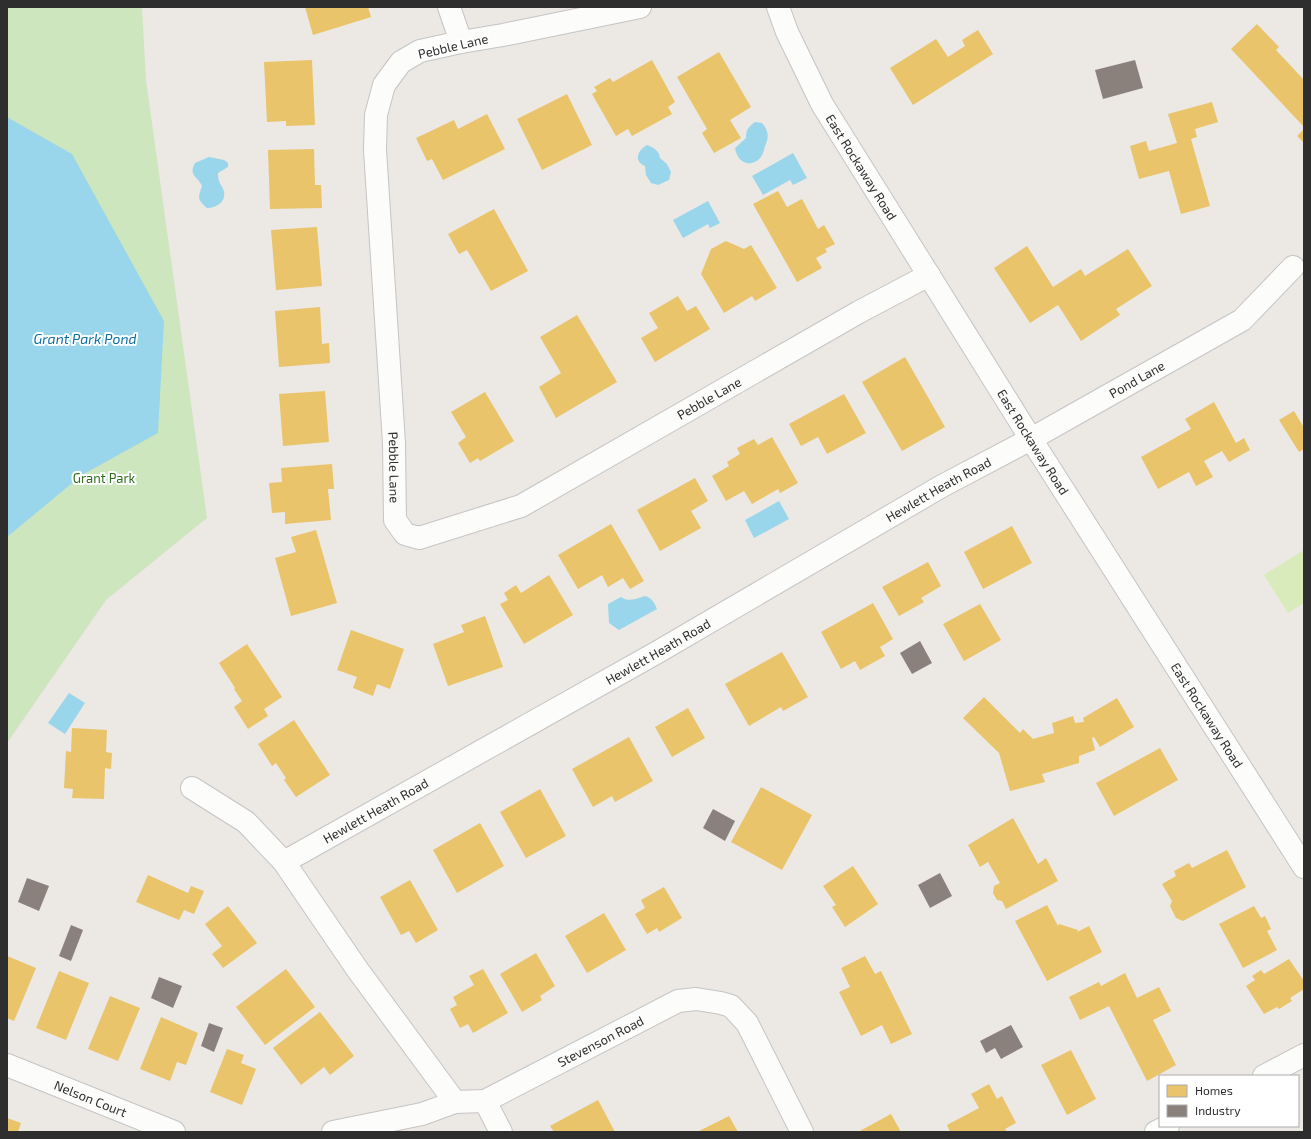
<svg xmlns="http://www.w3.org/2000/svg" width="1311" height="1139" viewBox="0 0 1311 1139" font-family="'Exo 2',sans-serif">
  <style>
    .green { fill: #cee6be }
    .pitch { fill: #d9eabb }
    .water { fill: #99d6ec }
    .homes { fill: #e9c46a }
    .industry { fill: #8a817c }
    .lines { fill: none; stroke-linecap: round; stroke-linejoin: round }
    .street-casing { stroke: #c5c4c5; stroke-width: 24 }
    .secondary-casing { stroke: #c5c4c5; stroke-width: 24 }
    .street { stroke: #fcfcfb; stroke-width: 22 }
    .secondary { stroke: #fcfcfb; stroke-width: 22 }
    .labels { text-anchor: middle; stroke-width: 4; stroke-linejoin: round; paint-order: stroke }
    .street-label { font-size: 13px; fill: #2e2e2e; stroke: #fff }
    .park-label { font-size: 13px; fill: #2c6e1b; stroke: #fff }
    .water-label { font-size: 14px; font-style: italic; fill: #0d6fa3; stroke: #fff }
  </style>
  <rect width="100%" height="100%" fill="#ece8e4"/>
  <path class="green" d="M7,7H142L146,80L207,518L106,600L7,743Z"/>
  <path class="pitch" d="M1304,550V603L1288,613L1264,575Z"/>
  <g class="water">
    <path d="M7,117L72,154L164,321L158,433L82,475L7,537Z"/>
    <path d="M755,122L762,123C769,131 769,137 765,146C764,150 763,155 760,158C750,169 737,162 735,148L746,138C746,130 748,127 755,122Z"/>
    <path d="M647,145C654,148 659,150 660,158L667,164L671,172L669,180L658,185L651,183L646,175L645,166C633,161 638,150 647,145Z"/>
    <path d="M793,153L807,178L793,185L790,180L763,195L752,176Z"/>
    <path d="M209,157L224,160L228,163V167L218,173C218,185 223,185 224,192C226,202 216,208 207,208C197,199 198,198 202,186C198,176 188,176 195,163Z"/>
    <path d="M708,201L720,223L710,228L708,224L683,238L673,220Z"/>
    <path d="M779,501L789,519L754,538L745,520Z"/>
    <path d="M645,596C652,598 654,602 657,609L619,630L609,623L608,604L621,597C629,603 637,598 645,596Z"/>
    <path d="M69,693L85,703L65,734L48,723Z"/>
  </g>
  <g class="homes">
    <path d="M305,7H368L371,17L313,35Z"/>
    <path d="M1257,24L1279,47L1276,50L1304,80V127L1231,49Z"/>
    <path d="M978,30L993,54L913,105L890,68L936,39L948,57L965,46L962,40Z"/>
    <path d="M719,52L751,107L730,120L741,138L714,153L702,133L707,129L677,77Z"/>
    <path d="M312,60L315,125L286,126V121L267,122L264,62Z"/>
    <path d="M652,60L675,102L668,107L672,114L632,136L628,129L616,136L592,94L597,91L594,87L610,78L613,82Z"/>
    <path d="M567,94L592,145L542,170L517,119Z"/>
    <path d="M1212,102L1218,122L1195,129L1197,137L1191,139L1210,206L1181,214L1169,171L1139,179L1130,146L1146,141L1149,151L1177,143L1168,114Z"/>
    <path d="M487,114L505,149L443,180L432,159L427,161L416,138L454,120L458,129Z"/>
    <path d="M1304,129V143L1297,136Z"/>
    <path d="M314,149L315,185H321L322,208L270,209L268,150Z"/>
    <path d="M778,191L787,207L802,199L818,229L824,225L835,244L825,249L827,252L816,258L822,268L797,282L753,204Z"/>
    <path d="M494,209L528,271L491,291L467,250L459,254L448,234Z"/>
    <path d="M317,227L322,286L276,290L271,230Z"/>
    <path d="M726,241L744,249L751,245L777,288L755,301L752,296L724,313L701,274L711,249Z"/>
    <path d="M1027,246L1053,287L1081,269L1085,276L1128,249L1152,286L1116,309L1120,315L1081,341L1058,305L1030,323L994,268Z"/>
    <path d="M678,296L687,311L696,306L710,329L655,362L641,338L658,328L649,313Z"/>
    <path d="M320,307L322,344L329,343L330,363L279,367L275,311Z"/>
    <path d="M577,315L617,382L556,418L539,387L561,373L540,337Z"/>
    <path d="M905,357L945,427L902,451L862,382Z"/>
    <path d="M325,391L329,442L283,446L279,394Z"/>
    <path d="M485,392L514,441L480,461L478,458L470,463L458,443L466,437L451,412Z"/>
    <path d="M844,394L866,433L827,454L818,437L801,446L789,424Z"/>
    <path d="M1214,402L1236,443L1244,438L1250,450L1229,462L1222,451L1204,461L1213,477L1196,486L1189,472L1158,489L1141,457L1191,429L1185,419Z"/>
    <path d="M1294,411L1304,428V449L1299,452L1279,420Z"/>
    <path d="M772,437L798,483L780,493L778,489L752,504L744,491L726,501L712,476L729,466L727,462L740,454L737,448L754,439L758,445Z"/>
    <path d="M332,464L334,489H328L331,520L285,524V512L272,513L269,483L282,482L281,468Z"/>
    <path d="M695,478L708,501L691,511L701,528L660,551L637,510Z"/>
    <path d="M611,524L644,581L630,589L623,578L608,587L602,575L578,589L558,555Z"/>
    <path d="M1012,526L1032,563L983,589L964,552Z"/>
    <path d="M316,530L337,603L291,616L275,558L296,552L291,537Z"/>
    <path d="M928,562L941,586L921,598L924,602L899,616L882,587Z"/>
    <path d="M549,575L573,615L524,644L500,604L508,600L504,593L516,585L521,593Z"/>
    <path d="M873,603L893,639L880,647L885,656L860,670L855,661L841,669L821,632Z"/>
    <path d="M980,604L1001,640L964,661L943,624Z"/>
    <path d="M485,616L503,667L448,686L433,644L464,632L461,625Z"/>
    <path d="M351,630L404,649L390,689L377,684L373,696L353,688L357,677L337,670Z"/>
    <path d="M247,644L282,697L264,709L268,716L248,729L234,707L242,701L234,689L235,688L219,663Z"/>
    <path d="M782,652L808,697L783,711L781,707L749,726L725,684Z"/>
    <path d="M984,697L1020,733L1023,729L1033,739L1054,733L1052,723L1073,716L1075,723L1084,722L1083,718L1117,698L1134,727L1100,747L1094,737L1092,738L1095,750L1079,756V763L1042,774L1045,782L1010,791L999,753L963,718Z"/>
    <path d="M688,708L705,738L672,757L655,727Z"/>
    <path d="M294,720L330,775L296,797L284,780L286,778L276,763L272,766L258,744Z"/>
    <path d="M72,728L107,730L106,752L112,753L111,769L105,768L104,799L72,798L73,789L64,788L66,751L71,752Z"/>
    <path d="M629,737L653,781L615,802L612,796L593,807L572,769Z"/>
    <path d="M1160,748L1178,780L1114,816L1096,783Z"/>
    <path d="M761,787L812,815L782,870L731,842Z"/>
    <path d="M540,789L566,836L526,858L500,812Z"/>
    <path d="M1013,818L1038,864L1046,858L1058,881L1006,909L1002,901L997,900L993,893L994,886L1000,883L988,862L980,867L968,845Z"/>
    <path d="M480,823L504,866L457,893L433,850Z"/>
    <path d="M1227,850L1246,887L1183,921L1176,918L1170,906L1172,901L1162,884L1176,876L1174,871L1189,863L1192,868Z"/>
    <path d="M853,866L878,904L845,927L832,907L836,905L823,886Z"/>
    <path d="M148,875L188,893L191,886L204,891L194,914L184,910L179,920L136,902Z"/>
    <path d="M410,880L438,930L416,943L409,931L401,935L380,897Z"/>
    <path d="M664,887L682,918L659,932L657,928L647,934L635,914L645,908L641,900Z"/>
    <path d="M1047,905L1058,926L1059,924L1078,930L1077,932L1089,926L1102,952L1047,981L1015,921Z"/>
    <path d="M228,906L257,943L223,968L212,954L222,946L205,924Z"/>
    <path d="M1254,906L1261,918L1265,916L1271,929L1267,931L1277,950L1243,968L1219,924Z"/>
    <path d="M604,913L626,950L587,973L565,936Z"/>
    <path d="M536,953L555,986L540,996L542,1000L522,1012L500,974Z"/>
    <path d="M7,956L36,968L14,1021L7,1018Z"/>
    <path d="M865,956L875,974L881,971L912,1034L891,1044L882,1025L861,1036L839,992L850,987L841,968Z"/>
    <path d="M1289,959L1304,981V989L1290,998L1292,1001L1279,1009L1277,1007L1264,1014L1246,986L1255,980L1252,976L1261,970L1264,974Z"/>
    <path d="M286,969L315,1007L265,1045L236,1007Z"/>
    <path d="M483,969L508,1013L473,1033L468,1024L460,1028L450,1009L457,1005L453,997L474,985L469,976Z"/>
    <path d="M59,971L89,983L66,1040L36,1028Z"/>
    <path d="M1125,973L1137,998L1159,987L1171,1011L1153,1020L1176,1065L1147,1081L1109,1006L1080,1020L1069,997L1099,982L1101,986Z"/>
    <path d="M110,996L140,1008L118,1061L88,1049Z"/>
    <path d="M320,1012L354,1056L330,1075L324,1067L301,1085L273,1048Z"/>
    <path d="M161,1017L198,1033L186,1065L177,1062L170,1081L140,1069Z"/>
    <path d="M227,1049L244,1055L241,1063L256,1069L242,1105L210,1092Z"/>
    <path d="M1071,1050L1096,1099L1067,1115L1041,1065Z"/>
    <path d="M989,1084L997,1099L1002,1096L1016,1123L1005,1129L1007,1132H950L947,1125L979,1108L971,1094Z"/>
    <path d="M598,1100L615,1132H554L550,1126Z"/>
    <path d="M891,1114L901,1132H858Z"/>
    <path d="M729,1116L738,1132H697Z"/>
    <path d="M7,1118L21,1123L18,1132H7Z"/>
  </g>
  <g class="industry">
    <path d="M1135,60L1143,88L1103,99L1095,70Z"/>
    <path d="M920,641L932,663L912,674L900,653Z"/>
    <path d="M713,809L735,821L725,841L703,828Z"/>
    <path d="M940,873L952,896L930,908L918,885Z"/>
    <path d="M27,878L49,886L39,911L18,902Z"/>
    <path d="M71,925L83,930L71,961L59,956Z"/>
    <path d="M159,977L182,986L173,1008L151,998Z"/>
    <path d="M209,1023L223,1028L214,1052L201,1046Z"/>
    <path d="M1011,1025L1023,1047L1001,1059L995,1048L986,1053L980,1041Z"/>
  </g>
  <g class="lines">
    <g class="street-casing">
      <g id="street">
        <path d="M449,7L461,42"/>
        <path id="s1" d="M640,7L503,35L461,42L420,51L401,62L384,85L376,115L375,150L394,443L395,520L405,534L419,538L521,506L859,312L929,275"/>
        <path d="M192,788L246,822L284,862L357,969L455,1102"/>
        <path id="s2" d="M284,862L656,653L942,486L1031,439L1242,320L1293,267"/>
        <path id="s3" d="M7,1065L174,1132"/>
        <path d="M1264,1076L1304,1055"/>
        <path d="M485,1101L501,1132"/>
        <path id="s4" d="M333,1132L422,1114L455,1102L485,1101L678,1001L696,999L721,1003L731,1006L747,1023L802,1132"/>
        <path d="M1156,1132L1168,1126"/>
      </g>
    </g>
    <g class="secondary-casing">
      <g id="secondary">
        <path id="s5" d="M778,7L787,32L822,104L1031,439L1304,867"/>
      </g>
    </g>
    <use href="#street" class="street"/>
    <use href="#secondary" class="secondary"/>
  </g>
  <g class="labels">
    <g class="street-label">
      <text transform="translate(453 46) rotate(-13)" y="5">Pebble Lane</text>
      <text dy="5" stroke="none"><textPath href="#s5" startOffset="181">East Rockaway Road</textPath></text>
      <text dy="5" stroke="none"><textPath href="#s2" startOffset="980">Pond Lane</textPath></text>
      <text dy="5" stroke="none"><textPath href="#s1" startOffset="1067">Pebble Lane</textPath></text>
      <text dy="5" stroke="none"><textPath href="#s5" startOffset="505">East Rockaway Road</textPath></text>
      <text dy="5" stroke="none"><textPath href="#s1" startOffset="659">Pebble Lane</textPath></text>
      <text dy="5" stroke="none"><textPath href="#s2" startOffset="753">Hewlett Heath Road</textPath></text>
      <text dy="5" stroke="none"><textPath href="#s2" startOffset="429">Hewlett Heath Road</textPath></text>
      <text dy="5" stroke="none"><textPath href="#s5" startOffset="829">East Rockaway Road</textPath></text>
      <text dy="5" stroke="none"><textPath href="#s2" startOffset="105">Hewlett Heath Road</textPath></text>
      <text dy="5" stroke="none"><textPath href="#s4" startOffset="286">Stevenson Road</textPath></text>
      <text dy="5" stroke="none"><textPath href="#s3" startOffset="90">Nelson Court</textPath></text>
    </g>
    <g class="park-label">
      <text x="104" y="483">Grant Park</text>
    </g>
    <g class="water-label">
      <text x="85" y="344">Grant Park Pond</text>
    </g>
  </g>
  <rect width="1311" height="1139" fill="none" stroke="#2e2e2e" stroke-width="16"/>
  <rect x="1159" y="1075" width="140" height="52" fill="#ffffff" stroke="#ababab"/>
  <rect x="1167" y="1085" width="20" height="12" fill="#e9c46a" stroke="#ababab"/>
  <text x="1195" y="1095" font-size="12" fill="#2e2e2e">Homes</text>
  <rect x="1167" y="1105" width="20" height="12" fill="#8a817c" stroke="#ababab"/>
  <text x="1195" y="1115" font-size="12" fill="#2e2e2e">Industry</text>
</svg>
